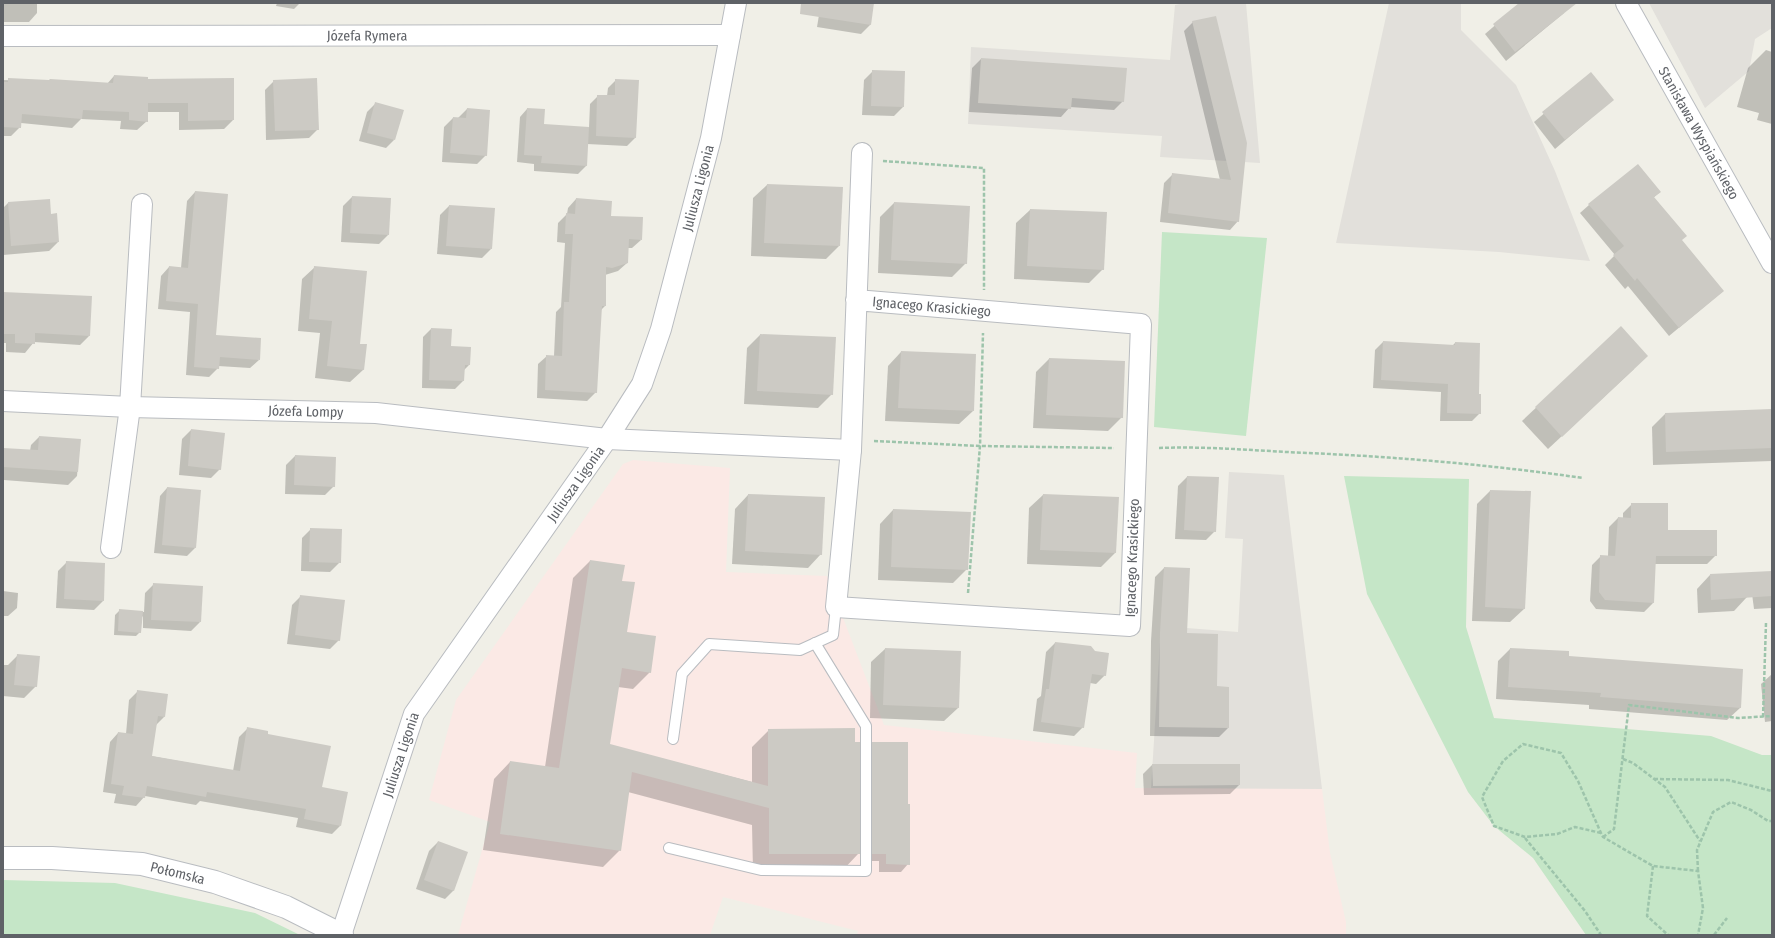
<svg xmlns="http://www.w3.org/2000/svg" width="1775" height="938" viewBox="0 0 1775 938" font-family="'Fira Sans Condensed',sans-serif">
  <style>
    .industrial { fill: #e2e0db }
    .medical { fill: #fbe9e5 }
    .green { fill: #c5e6c7 }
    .shadow { fill: #0003 }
    .building { fill: #cccac4 }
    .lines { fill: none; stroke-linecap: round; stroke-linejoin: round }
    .service-casing { stroke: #b9bcc0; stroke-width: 12 }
    .minor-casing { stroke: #b9bcc0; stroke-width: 22 }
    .tertiary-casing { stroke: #b9bcc0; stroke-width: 24 }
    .path { stroke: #9dc4ab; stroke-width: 2.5; stroke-dasharray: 4 2; stroke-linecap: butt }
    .service { stroke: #fff; stroke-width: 10 }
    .minor { stroke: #fff; stroke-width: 20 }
    .tertiary { stroke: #fff; stroke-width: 22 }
    .labels { text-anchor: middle; stroke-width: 3.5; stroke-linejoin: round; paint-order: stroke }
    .street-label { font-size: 14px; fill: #5f6267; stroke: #fff }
  </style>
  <rect width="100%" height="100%" fill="#f0efe7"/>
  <g class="industrial">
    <path d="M1185,3H1246L1260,163L1160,157L1162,136L968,124L971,47L1170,60L1175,5Z"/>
    <path d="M1389,3H1461V30L1516,85L1555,171L1590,261L1499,252L1336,243Z"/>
    <path d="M1649,3H1772V28L1755,39L1749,71L1705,108Z"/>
    <path d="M1229,472L1284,475L1322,789H1151L1161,626L1238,632L1243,539L1225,538Z"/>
  </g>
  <path class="medical" d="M633,460L730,468L726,572L827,576L884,725L1137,753L1135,788L1322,789L1330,853L1346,922V935H857L858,931L723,897L710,935H458L490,822L429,800L456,700L623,464Z"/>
  <g class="green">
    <path d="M1162,232L1267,238L1246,436L1154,427Z"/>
    <path d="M1344,476L1469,479L1466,627L1494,718L1711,736L1762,755H1772V935H1586L1533,858L1494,826L1468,792L1367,594Z"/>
    <path d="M3,880L115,883L255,913L300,935H3Z"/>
  </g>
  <g class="shadow">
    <path d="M3,3H37V13L29,22H3Z"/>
    <path d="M277,3H300L294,9L276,6Z"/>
    <path d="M821,3H873L870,25L861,34L817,27Z"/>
    <path d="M1521,3H1556L1564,13L1506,61L1485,34Z"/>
    <path d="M1215,17L1238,221L1230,230L1160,222L1164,183L1173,174L1220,180L1184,31L1193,22Z"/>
    <path d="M1766,50L1772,52V124L1757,120L1759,113L1737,107L1748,68Z"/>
    <path d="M981,59L1123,101L1114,110L1070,107L1061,117L969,112L972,68Z"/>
    <path d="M873,71L903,107L894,116L862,115L864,80Z"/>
    <path d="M1591,74L1612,100L1555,149L1534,122Z"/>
    <path d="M114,76L147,80L233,120L224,129L179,130V112H147V121L137,130L120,129L121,121L81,119L72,128L21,123L20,127L11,136H3V80L107,84Z"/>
    <path d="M616,80L635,138L627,146L587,144L586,166L578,174L534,171V164L517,162L520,117L527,109L543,125L589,128L590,104L598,96H607L608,88Z"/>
    <path d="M274,81L318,129L309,138L266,140L265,90Z"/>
    <path d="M376,103L394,140L386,148L359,141L367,112Z"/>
    <path d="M467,109L486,155L477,164L442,162L444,127L453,118H458Z"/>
    <path d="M767,185L839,246L826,259L751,256L753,198Z"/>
    <path d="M195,192L215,336L259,360L250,368L218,366V368L209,377L186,375L190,312L158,309L161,276L169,267L181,268L187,201Z"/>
    <path d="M1660,192L1653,198L1681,240L1723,291L1669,336L1628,286L1625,289L1605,265L1615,255L1580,213L1589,205Z"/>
    <path d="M352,197L388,235L379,244L341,242L343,206Z"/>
    <path d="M576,199L610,217L641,240L632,248H627V263L618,271L605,275V306L601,310L596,392L587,401L537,398L538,364L547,356H554L556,312L561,307L565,243L557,242L558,223L567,214L568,208Z"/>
    <path d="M8,203L51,215L56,214L58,242L49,251L3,255V208Z"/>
    <path d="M894,203L966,263L952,277L878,273L880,217Z"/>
    <path d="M449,206L491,249L482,258L437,254L440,215Z"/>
    <path d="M1030,210L1106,213L1103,269L1089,283L1014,279L1016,223Z"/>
    <path d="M315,267L359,344L363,370L350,382L315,378L320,333L298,331L302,279Z"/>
    <path d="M3,293L91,297L89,336L80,345L34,342L25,353L6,352V343H3Z"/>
    <path d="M1621,328L1634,369L1548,449L1522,421Z"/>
    <path d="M431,329L469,365L464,370L463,381L455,389L422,388L423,337Z"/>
    <path d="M760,335L832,394L818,408L744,404L747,348Z"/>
    <path d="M1383,342L1452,346L1455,343L1478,395L1480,413L1472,421H1440L1441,392L1373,388L1375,350Z"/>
    <path d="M901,352L973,411L959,424L885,421L888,366Z"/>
    <path d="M1049,359L1122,417L1108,431L1033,428L1036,372Z"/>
    <path d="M1772,410V461L1653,465L1652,427L1665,414Z"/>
    <path d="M191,430L220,469L211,478L179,475L182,439Z"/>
    <path d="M39,437L80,440L77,476L68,485L4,480L3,500V449L30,451L31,445Z"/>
    <path d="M295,456L334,486L325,495L285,494L286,465Z"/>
    <path d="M1187,477L1215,531L1206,540L1175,539L1178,486Z"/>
    <path d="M167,488L195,548L187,556L154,553L160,496Z"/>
    <path d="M1490,491L1524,609L1510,622L1472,621L1477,504Z"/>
    <path d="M748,495L821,554L808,568L732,564L735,509Z"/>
    <path d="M1043,495L1118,498L1115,553L1101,567L1027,564L1029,508Z"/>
    <path d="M1632,504L1667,532L1716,555L1707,564H1655L1653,603L1644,612L1596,609L1590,601L1592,565L1601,556H1608L1609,527L1618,518L1623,519V513Z"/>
    <path d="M893,510L967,569L953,583L878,580L880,524Z"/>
    <path d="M311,529L340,562L330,572L301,571L302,538Z"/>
    <path d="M590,561L621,581L626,633L650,672L633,689L618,687L609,745L752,782V747L769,730L858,854L842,871H753L752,825L628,792L620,850L603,867L483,850L494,779L510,762L545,767L573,578Z"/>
    <path d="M67,562L103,601L94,610L56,608L58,571Z"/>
    <path d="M1164,568L1186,634L1216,687L1228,728L1219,737L1150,736L1151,641L1155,577Z"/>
    <path d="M1772,572V608L1754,609L1751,586Z"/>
    <path d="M1710,575L1747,597L1734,611L1698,613L1697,589Z"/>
    <path d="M154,584L200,622L191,631L143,628V617L142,616L140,632L136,636L114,635L115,615L120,610L144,612L145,593Z"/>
    <path d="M3,591L18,593L17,608L8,616H3Z"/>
    <path d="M301,596L339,640L330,649L287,644L292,605Z"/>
    <path d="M1055,643L1105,675L1096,684L1090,683L1083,727L1074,736L1033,731L1037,699L1041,696L1046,652Z"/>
    <path d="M885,649L960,652L958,708L944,721L870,718L871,662Z"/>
    <path d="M1510,649L1568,657L1742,670L1740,708L1727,720L1589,709V705L1496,699L1498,661Z"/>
    <path d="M18,655L36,686L24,698L3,696V665H8Z"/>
    <path d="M1772,674V721L1765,722L1761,684Z"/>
    <path d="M138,691L167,695L164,717L155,726L151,756L233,771L239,737L248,728L266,735L321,788L340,826L332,834L296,827L298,818L200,801L196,805L145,796L136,806L114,803L116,794L103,792L110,742L118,733L126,734L129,700Z"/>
    <path d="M873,743L908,864L901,872H879V861H865V751Z"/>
    <path d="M1152,765L1239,785L1230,794L1144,795L1143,774Z"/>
    <path d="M438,842L454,890L445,899L416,889L429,851Z"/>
  </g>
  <g class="building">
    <path d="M801,3H874L871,25L800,14Z"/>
    <path d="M1519,3H1577L1515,52L1493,24Z"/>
    <path d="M1216,16L1247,143L1239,222L1168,213L1172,173L1231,180L1192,21Z"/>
    <path d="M981,58L1127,68L1124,102L1072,98L1071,109L978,103Z"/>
    <path d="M872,70L905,71L904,107L871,106Z"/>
    <path d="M1591,72L1614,100L1565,140L1542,112Z"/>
    <path d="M114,75L148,77V79L234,78V120L188,121V103H148V122L129,120V112L83,110L82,119L22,114L21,128L3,127V82H8V78L49,80L50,79L113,83Z"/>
    <path d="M317,78L319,130L275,131L273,80Z"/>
    <path d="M615,79L639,80L636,138L596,136L597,95H615Z"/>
    <path d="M375,102L404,110L395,140L367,133Z"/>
    <path d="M467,108L490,110L487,156L450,153L453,117L466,118Z"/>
    <path d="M527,108L545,109L544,124L589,127L587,166L541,163L542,156L524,155Z"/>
    <path d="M1638,164L1661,192L1654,197L1687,236L1682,240L1724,291L1679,328L1637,278L1635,281L1613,255L1624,246L1588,204Z"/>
    <path d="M767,184L843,187L840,246L764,243Z"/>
    <path d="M195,191L228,194L216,335L261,338L260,360L220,357L219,369L194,367L198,304L166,301L169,266L188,268Z"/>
    <path d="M352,196L391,198L389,235L350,233Z"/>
    <path d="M576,198L612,201L611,216L643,217L642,240L629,239L628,263L612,268L606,267V306H602L597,393L545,390L546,355L562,356L564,302H569L573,234H565L566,213L575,214Z"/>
    <path d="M50,199L51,214L57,213L59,242L11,246L8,202Z"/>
    <path d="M894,202L970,206L967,264L891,260Z"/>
    <path d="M449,205L495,208L492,249L446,246Z"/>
    <path d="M1030,209L1107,212L1104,270L1027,266Z"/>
    <path d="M314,266L367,271L360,344H367L364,370L327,366L332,321L309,319Z"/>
    <path d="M3,292L92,296L90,336L35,333V344L15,343V334H3Z"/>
    <path d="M1621,326L1648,356L1562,437L1535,407Z"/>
    <path d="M431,328L452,329L451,346L471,347L470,365H465L464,381L429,380Z"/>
    <path d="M760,334L836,337L833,395L757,391Z"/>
    <path d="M1383,341L1455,345V342L1480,343L1479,394H1481V414L1447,413L1448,384L1381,380Z"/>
    <path d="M901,351L976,354L974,411L898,408Z"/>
    <path d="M1049,358L1125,361L1123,418L1046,415Z"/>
    <path d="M1772,409V448L1666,452L1665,413Z"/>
    <path d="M191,429L225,433L221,470L188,466Z"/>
    <path d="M39,436L81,439L78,472L3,467V448L38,450Z"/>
    <path d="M295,455L336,457L335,487L294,485Z"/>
    <path d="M1187,476L1219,477L1216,532L1184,530Z"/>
    <path d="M167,487L201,490L196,548L162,545Z"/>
    <path d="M1490,490L1531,491L1525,609L1485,607Z"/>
    <path d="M748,494L825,497L822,555L745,551Z"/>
    <path d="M1043,494L1119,497L1116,553L1040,550Z"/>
    <path d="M1631,503H1668V530H1717V556H1656L1654,603L1605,600L1599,592L1600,555L1615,556L1618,517L1631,518Z"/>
    <path d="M893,509L971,512L968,570L891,567Z"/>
    <path d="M310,528L342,529L341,563L309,562Z"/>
    <path d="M590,560L625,565L622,581L635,582L627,632L656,636L651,673L622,668L610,744L768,786V729L855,728V742H860V854H769V808L632,772L621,851L500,834L510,761L559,768Z"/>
    <path d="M66,561L105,563L104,601L64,599Z"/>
    <path d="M1164,567L1190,568L1187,633L1218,634L1217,686L1229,687V728L1159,727L1160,632Z"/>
    <path d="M1772,571V596L1711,600L1710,574Z"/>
    <path d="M153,583L203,586L201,622L151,620Z"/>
    <path d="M300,595L345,600L340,641L295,635Z"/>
    <path d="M119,609L143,611L141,633L118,631Z"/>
    <path d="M1055,642L1091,646L1095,651L1109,653L1106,676L1092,674L1084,728L1041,722L1046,689H1049Z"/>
    <path d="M885,648L961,651L959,708L883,705Z"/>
    <path d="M1510,648L1569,651V656L1743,669L1741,708L1600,697L1601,693L1508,687Z"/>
    <path d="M17,654L40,656L37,687L14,685Z"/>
    <path d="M137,690L168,694L165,717L158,716L152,756L240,771L247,727L268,731V734L331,746L322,787L348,792L341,826L304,819L306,809L207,792L206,797L147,786L145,798L122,795L124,786L111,784L118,732L133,734Z"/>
    <path d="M872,742H908V804H910V865L886,864V854H872Z"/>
    <path d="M1152,764H1240V785L1153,786Z"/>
    <path d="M438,841L468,852L454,891L424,880Z"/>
  </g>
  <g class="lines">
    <g class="service-casing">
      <g id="service">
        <path d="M673,739L682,674L709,644L800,650L833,635L836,607"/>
        <path d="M669,848L761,870L866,871V726L815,643"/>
      </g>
    </g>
    <g class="minor-casing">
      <g id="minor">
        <path id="s1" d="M1626,3L1772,263"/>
        <path id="s2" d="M3,36L730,35"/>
        <path id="s3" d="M856,300L1141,324L1130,626L836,607L851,450L862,153"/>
        <path id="s4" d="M3,401L130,407L376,413L607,439L851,450"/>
        <path d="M111,548L130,407L142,204"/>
        <path id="s5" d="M341,935L414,714L607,439L642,384L661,329L711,138L736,3"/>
      </g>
    </g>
    <g class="tertiary-casing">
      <g id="tertiary">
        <path id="s6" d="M3,858H52L142,864L215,882L286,907L342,935"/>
      </g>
    </g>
    <g class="path">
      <path d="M883,161L984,168V290"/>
      <path d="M874,441L980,446L1114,448"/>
      <path d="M1159,448C1209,446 1258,451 1308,453C1400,457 1492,465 1583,478"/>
      <path d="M968,593L980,446L983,333"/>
      <path d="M1763,717L1766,623"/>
      <path d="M1623,759L1633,763L1665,787L1700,841"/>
      <path d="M1654,779L1728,780L1772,791"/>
      <path d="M1601,833L1575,827L1557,834L1525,837L1494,826L1482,797L1503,761L1523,744L1561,753L1578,781L1601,833L1603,837L1653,866L1698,871L1703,908L1698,935"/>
      <path d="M1603,837L1614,829L1629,705L1738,718L1772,716"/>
      <path d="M1525,838L1585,911L1601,935"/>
      <path d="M1653,866L1647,916L1668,935"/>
      <path d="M1698,871L1697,850L1713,812L1731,802L1751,810L1768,821H1772"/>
      <path d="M1714,935L1727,918"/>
    </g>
    <use href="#service" class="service"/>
    <use href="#minor" class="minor"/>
    <use href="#tertiary" class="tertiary"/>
  </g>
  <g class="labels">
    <g class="street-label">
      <text dy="5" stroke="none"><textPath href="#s2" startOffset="364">Józefa Rymera</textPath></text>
      <text dy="5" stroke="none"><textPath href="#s1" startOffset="149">Stanisława Wyspiańskiego</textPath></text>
      <text dy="5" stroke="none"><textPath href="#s5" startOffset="838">Juliusza Ligonia</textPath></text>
      <text dy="5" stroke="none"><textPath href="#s3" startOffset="76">Ignacego Krasickiego</textPath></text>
      <text dy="5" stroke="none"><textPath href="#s4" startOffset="303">Józefa Lompy</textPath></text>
      <text dy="5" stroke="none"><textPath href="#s5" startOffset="514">Juliusza Ligonia</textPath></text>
      <text transform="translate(1132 558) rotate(-88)" y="5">Ignacego Krasickiego</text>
      <text dy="5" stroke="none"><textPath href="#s5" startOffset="190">Juliusza Ligonia</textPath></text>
      <text dy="5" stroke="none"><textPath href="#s6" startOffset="176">Połomska</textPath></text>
    </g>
  </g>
  <rect width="1775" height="938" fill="none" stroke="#5f6267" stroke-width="8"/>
</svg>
